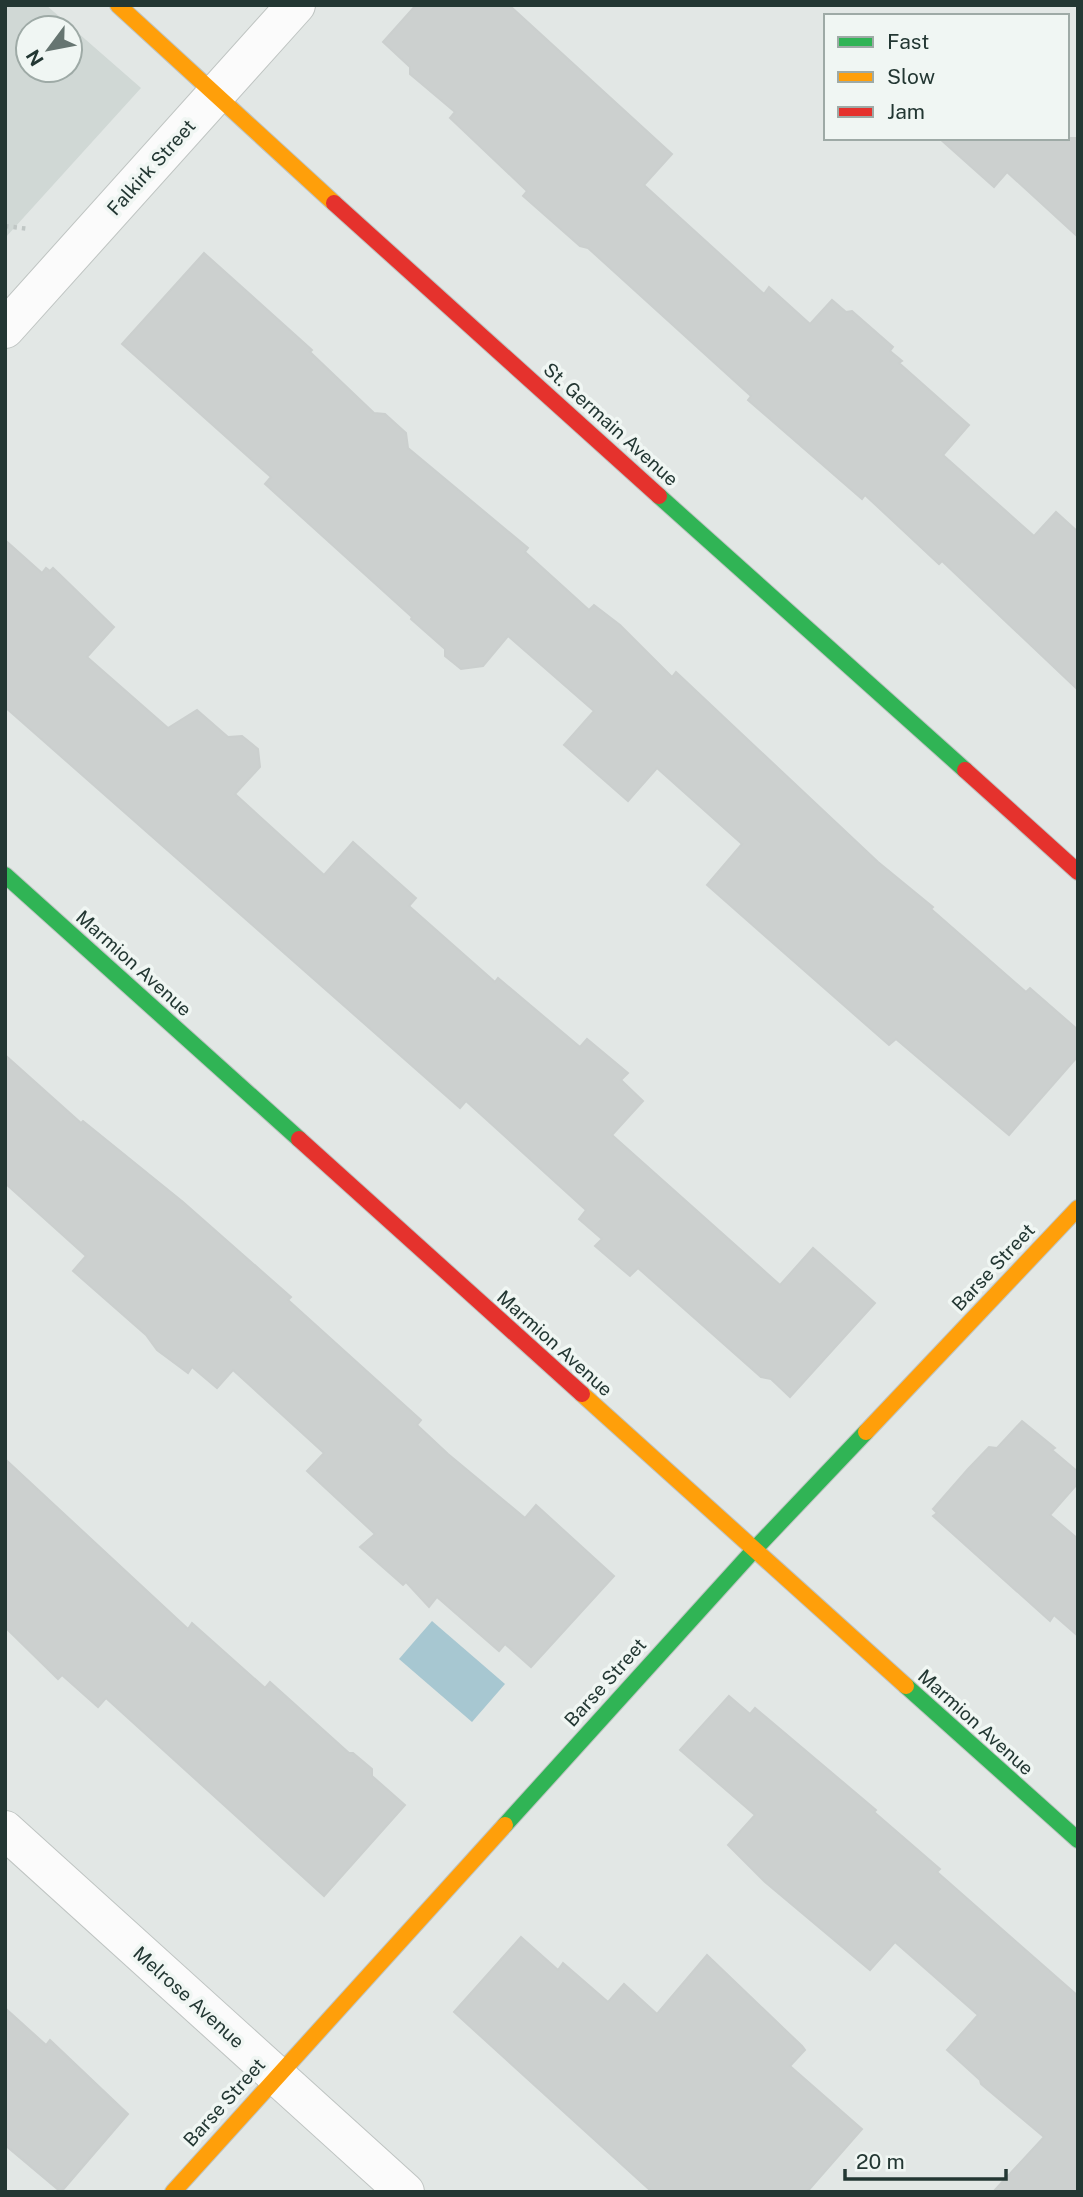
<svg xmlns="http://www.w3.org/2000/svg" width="1083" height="2197" viewBox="0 0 1083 2197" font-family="'Public Sans',sans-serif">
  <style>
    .built { fill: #d0d8d5; fill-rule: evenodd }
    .water { fill: #a7c7d1 }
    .building { fill: #ccd0cf; stroke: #cbcfce; stroke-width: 2 }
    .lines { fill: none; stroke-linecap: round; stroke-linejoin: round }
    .street-casing { stroke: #bfc4c2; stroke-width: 40 }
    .fast-casing { stroke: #bec4c2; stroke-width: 18 }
    .slow-casing { stroke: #bec4c2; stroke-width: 18 }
    .jam-casing { stroke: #bec4c2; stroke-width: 18 }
    .path { stroke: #c0c7c5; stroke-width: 4.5; stroke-dasharray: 3.5 5; stroke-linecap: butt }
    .street { stroke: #fbfbfb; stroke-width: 38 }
    .fast { stroke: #30b455; stroke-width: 16 }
    .slow { stroke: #ff9f0a; stroke-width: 16 }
    .jam { stroke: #e5322d; stroke-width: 16 }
    .labels { text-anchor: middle; stroke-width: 7; stroke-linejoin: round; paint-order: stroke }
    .street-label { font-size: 19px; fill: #233733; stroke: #f0f6f3 }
  </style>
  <rect width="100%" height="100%" fill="#e2e7e5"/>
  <path class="built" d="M5,5H46L141,88L5,238ZM28,28H70V70H28Z"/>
  <path class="water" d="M432,1621L505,1684L472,1722L399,1659Z"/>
  <g class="building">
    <path d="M416,5H509L672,154L644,185L764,294L769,287L810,324L832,300L846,312L852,311L893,347L890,351L902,361L899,363L969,425L943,455L1034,536L1056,512L1078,532V690L942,561L939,564L865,495L862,499L748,400L751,396L588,248L580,246L523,196L527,191L450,118L455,112L410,74V67L383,42Z"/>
    <path d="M939,138H1078V237L1007,172L994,187Z"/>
    <path d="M204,253L312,350L310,352L374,413L385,414L406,433L408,448L528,548L525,552L589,610L594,605L620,625L672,677L676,672L878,862L933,907L931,909L1026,992L1030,988L1078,1030V1056L1009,1135L896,1039L889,1045L707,885L742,844L657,768L628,801L564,745L594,711L508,636L483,666L461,669L445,656V649L411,619L412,617L265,484L271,477L122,344Z"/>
    <path d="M5,540L42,573L46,568L50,571L53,568L114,627L87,657L168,728L197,710L228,737L242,736L258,749L260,767L235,794L324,875L353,842L416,898L409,906L495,982L498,978L580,1047L587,1039L628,1073L621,1080L643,1101L612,1135L780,1285L813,1248L875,1303L790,1397L771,1379L761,1377L638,1268L630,1276L595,1246L602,1239L579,1219L586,1210L466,1101L460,1108L5,707Z"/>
    <path d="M5,1055L81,1123L83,1121L183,1202L291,1297L288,1300L421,1420L417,1425L448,1454L525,1518L536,1505L614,1576L531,1667L505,1644L499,1651L437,1597L429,1607L406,1582L403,1585L360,1547L375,1534L307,1471L324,1453L233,1370L217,1388L192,1367L188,1373L157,1350L146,1335L73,1271L86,1256L5,1183Z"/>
    <path d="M1022,1421L1055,1448L1052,1450L1078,1472V1483L1050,1515L1078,1539V1636L1054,1615L1050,1621L933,1516L937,1513L933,1509L968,1469L989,1447L997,1448Z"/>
    <path d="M5,1459L188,1629L192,1623L265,1688L270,1682L349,1753H353L372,1769V1776L405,1805L324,1896L106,1698L98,1707L62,1675L58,1679L5,1627Z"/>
    <path d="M729,1696L750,1714L755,1708L876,1810L874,1812L940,1869L937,1872L1078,1996V2192H993L1044,2137L981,2084L980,2080L947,2050L978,2015L895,1942L870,1970L765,1882L728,1845L755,1815L680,1750Z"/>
    <path d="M521,1937L558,1970L563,1963L608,2002L624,1984L657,2014L707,1955L802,2046L805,2050L790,2066L862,2129L807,2192H652L454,2012Z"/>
    <path d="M5,2008L46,2045L50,2040L128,2114L61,2192L5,2145Z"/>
  </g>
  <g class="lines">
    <g class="street-casing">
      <g id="street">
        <path d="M5,329L296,5"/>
        <path d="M5,1830L405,2192"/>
      </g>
    </g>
    <g class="fast-casing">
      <g id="fast">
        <path d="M659,496L965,770"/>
        <path d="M5,875L299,1139"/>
        <path d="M906,1686L1078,1840"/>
        <path d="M505,1825L753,1551L866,1432"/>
      </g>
    </g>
    <g class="slow-casing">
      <g id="slow">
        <path d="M118,5L334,203"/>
        <path d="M582,1394L906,1686"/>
        <path d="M866,1432L1078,1208"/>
        <path d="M173,2192L505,1825"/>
      </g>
    </g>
    <g class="jam-casing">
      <g id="jam">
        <path d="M334,203L659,496"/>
        <path d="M965,770L1078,872"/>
        <path d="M299,1139L582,1394"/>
      </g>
    </g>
    <path class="path" d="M5,226L29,229"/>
    <use href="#street" class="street"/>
    <use href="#fast" class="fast"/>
    <use href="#slow" class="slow"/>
    <use href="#jam" class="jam"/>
  </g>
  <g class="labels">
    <g class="street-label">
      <text transform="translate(151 167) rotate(-48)" y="7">Falkirk Street</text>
      <text transform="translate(611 424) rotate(42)" y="7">St. Germain Avenue</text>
      <text transform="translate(134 963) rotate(42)" y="7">Marmion Avenue</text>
      <text transform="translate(993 1267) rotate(-47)" y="7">Barse Street</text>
      <text transform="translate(555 1343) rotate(42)" y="7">Marmion Avenue</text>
      <text transform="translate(605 1682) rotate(-48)" y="7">Barse Street</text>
      <text transform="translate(976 1722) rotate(42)" y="7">Marmion Avenue</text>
      <text transform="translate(189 1997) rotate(42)" y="7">Melrose Avenue</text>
      <text transform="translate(224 2102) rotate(-48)" y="7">Barse Street</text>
    </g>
  </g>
  <rect width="1083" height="2197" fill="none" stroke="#233733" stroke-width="14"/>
  <rect x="824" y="14" width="245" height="126" fill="#f0f6f3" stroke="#9eaaa6" stroke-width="2"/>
  <rect x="838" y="37" width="35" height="10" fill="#30b455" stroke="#9eaaa6" stroke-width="2"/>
  <text x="887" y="49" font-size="21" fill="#233733">Fast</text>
  <rect x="838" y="72" width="35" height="10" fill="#ff9f0a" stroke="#9eaaa6" stroke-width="2"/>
  <text x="887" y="84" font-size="21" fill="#233733">Slow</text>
  <rect x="838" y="107" width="35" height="10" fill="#e5322d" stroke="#9eaaa6" stroke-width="2"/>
  <text x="887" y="119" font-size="21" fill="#233733">Jam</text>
  <g transform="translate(49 49) rotate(238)"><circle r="33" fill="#f0f6f3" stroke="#9eaaa6" stroke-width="2"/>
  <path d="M0-5L12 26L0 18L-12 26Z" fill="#667571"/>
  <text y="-10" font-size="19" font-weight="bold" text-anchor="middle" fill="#233733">N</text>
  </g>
  <path d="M845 2169v10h161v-10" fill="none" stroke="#233733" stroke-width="3.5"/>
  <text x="856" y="2169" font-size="21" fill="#233733" stroke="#f0f6f3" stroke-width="5" paint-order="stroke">20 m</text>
</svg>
